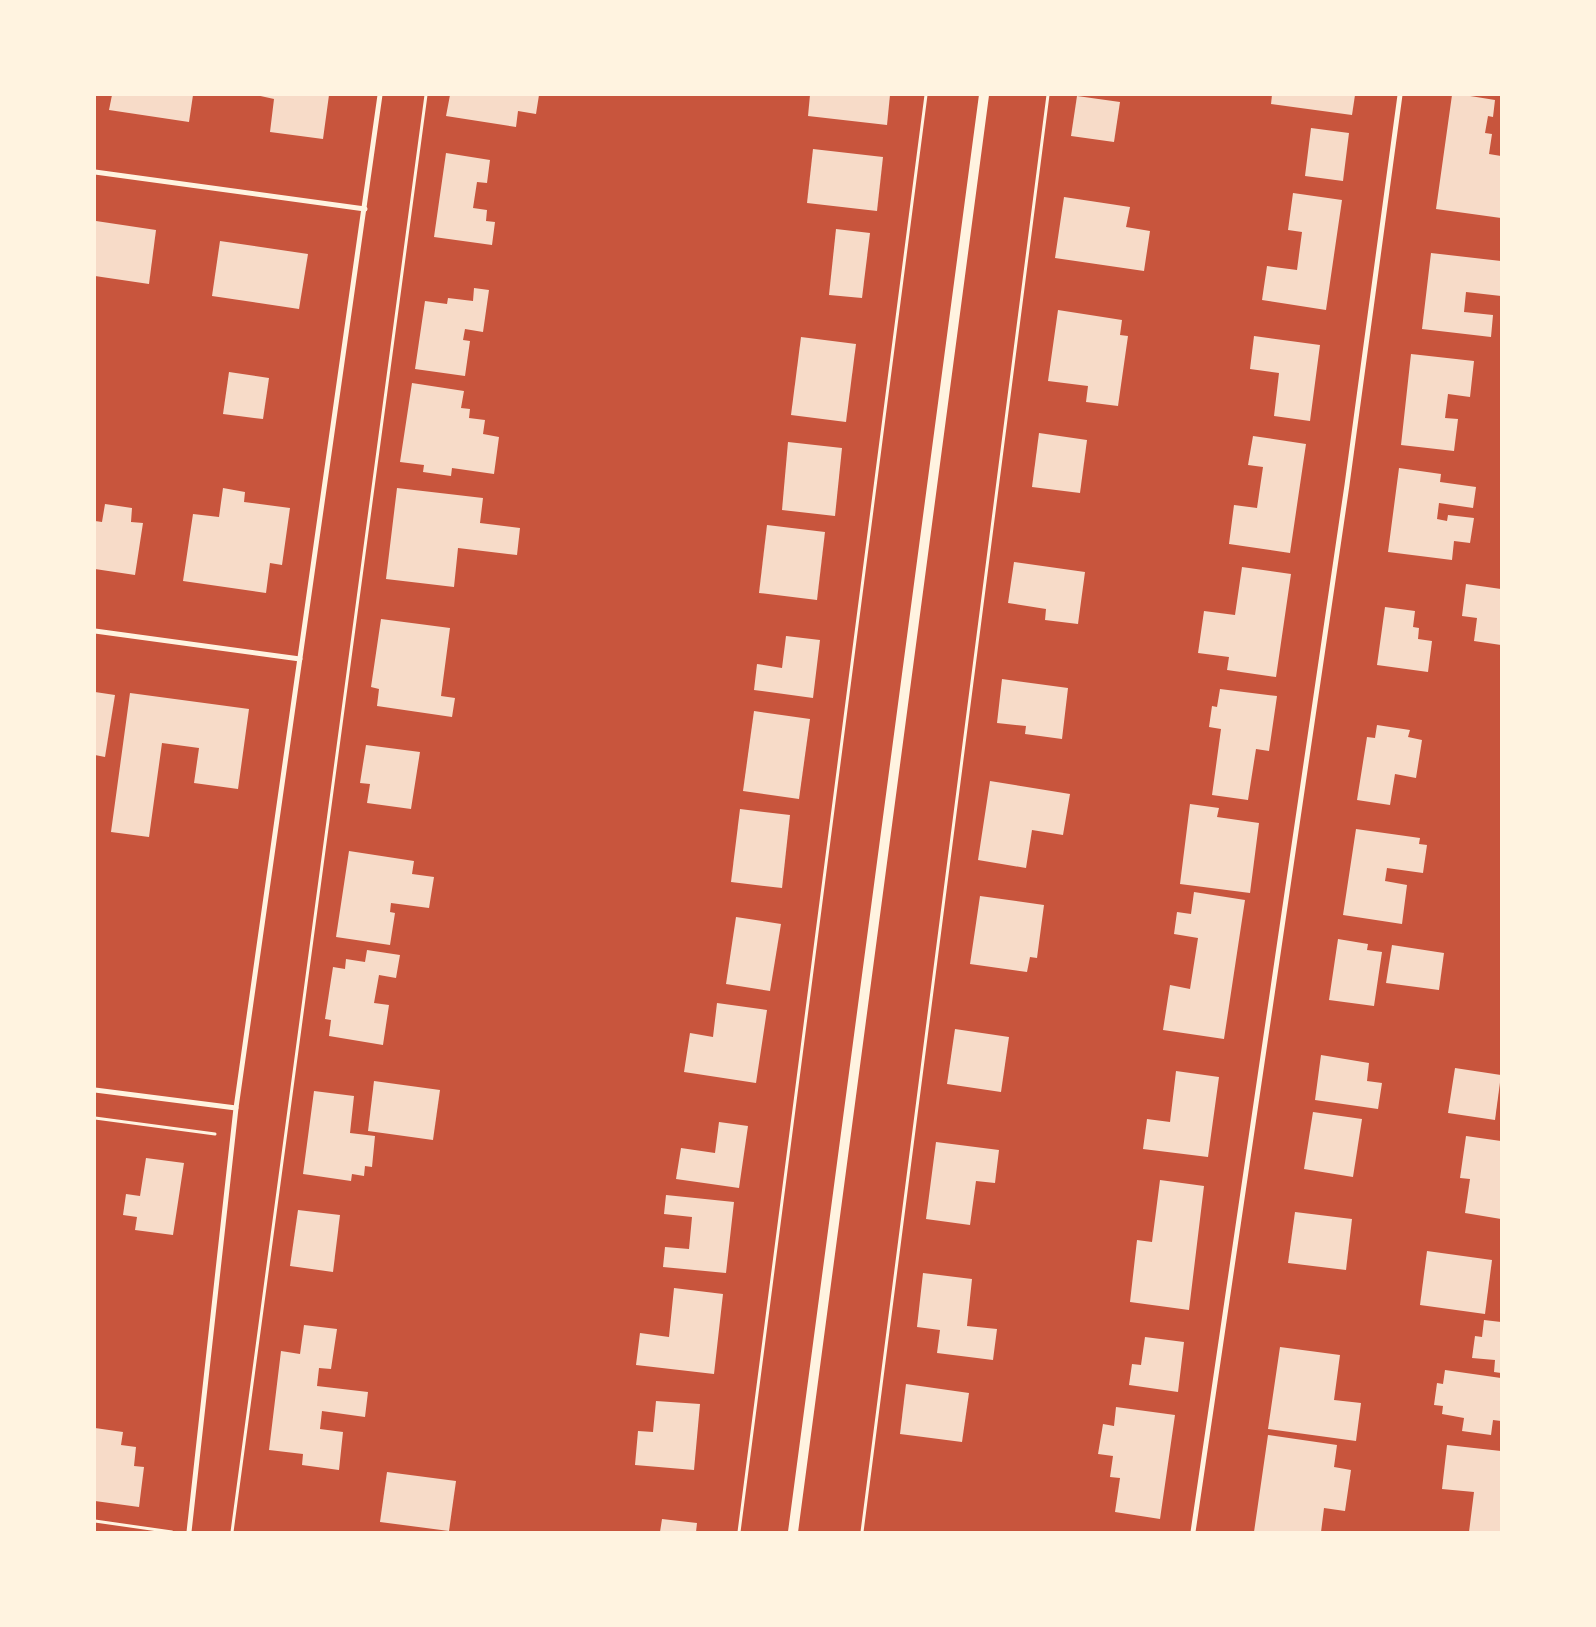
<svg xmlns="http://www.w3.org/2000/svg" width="1596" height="1627" viewBox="0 0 1596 1627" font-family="Roboto,sans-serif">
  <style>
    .building { fill: #f7dbc8 }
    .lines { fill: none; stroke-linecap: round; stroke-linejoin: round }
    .path { stroke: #fff3e0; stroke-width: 3 }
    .minor { stroke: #fff3e0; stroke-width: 5 }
    .secondary { stroke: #fff3e0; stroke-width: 10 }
  </style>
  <rect width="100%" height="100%" fill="#c8553d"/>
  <g class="building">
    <path d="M112,95H193L189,122L109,110Z"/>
    <path d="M256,95H329L323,139L270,132L274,99Z"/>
    <path d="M450,95H539L536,114L518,111L516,127L446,116Z"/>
    <path d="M810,95H890L887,125L808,116Z"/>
    <path d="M1272,95H1355L1352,115L1271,104Z"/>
    <path d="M1452,95H1464L1495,100L1493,117L1488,116L1485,133L1492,134L1489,154L1501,156V218L1436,209Z"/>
    <path d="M1077,96L1120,102L1114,142L1071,136Z"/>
    <path d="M1311,128L1349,133L1343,181L1305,176Z"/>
    <path d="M813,149L883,157L877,211L807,203Z"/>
    <path d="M446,153L490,160L487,183L477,182L473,208L487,210L486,221L495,222L492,245L434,237Z"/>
    <path d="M1293,193L1342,200L1326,310L1262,300L1267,266L1297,270L1302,232L1288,230Z"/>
    <path d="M1064,197L1130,207L1126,227L1150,231L1144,271L1055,258Z"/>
    <path d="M96,221L156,230L149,284L95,276Z"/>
    <path d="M836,229L870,233L862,298L829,295Z"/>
    <path d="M220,241L308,254L299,309L212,296Z"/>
    <path d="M1431,253L1501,261V296L1466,292L1464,312L1493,315L1491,337L1422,329Z"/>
    <path d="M474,288L489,290L483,332L465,329L463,340L470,341L465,376L415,369L425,301L447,304L448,298L473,301Z"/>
    <path d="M1058,310L1122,320L1120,335L1128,336L1118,406L1086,402L1088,386L1048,381Z"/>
    <path d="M1254,336L1320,345L1310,421L1274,416L1279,373L1250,369Z"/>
    <path d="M801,337L856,344L846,422L791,415Z"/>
    <path d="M1411,354L1474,361L1470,397L1448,394L1445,418L1458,419L1454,451L1401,445Z"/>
    <path d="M229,372L269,378L263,419L223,414Z"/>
    <path d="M412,383L464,391L461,408L470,409L469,418L485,420L483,434L499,437L494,474L452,468L451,476L423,472L424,465L400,462Z"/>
    <path d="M1039,433L1087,440L1080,493L1032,487Z"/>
    <path d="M1253,436L1306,444L1290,553L1229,544L1234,505L1257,508L1263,467L1248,465Z"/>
    <path d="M788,442L842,448L835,516L782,510Z"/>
    <path d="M1399,468L1441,474L1440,482L1476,487L1473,508L1439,503L1437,519L1447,521L1448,515L1474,518L1470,543L1454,541L1452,560L1388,552Z"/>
    <path d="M223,488L245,492L244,502L290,508L282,565L270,563L266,593L183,581L193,514L219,517Z"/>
    <path d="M397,488L483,498L480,523L520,528L517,555L458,548L454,587L386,579Z"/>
    <path d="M105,504L132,508L131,522L143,523L135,575L95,569V521L102,522Z"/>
    <path d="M767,525L825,532L817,600L759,593Z"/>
    <path d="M1014,562L1085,572L1078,624L1045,620L1046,609L1008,603Z"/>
    <path d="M1242,567L1291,574L1276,677L1227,670L1229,657L1198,653L1204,611L1235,615Z"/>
    <path d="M1466,584L1501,589V645L1474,641L1477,618L1462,616Z"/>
    <path d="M1385,607L1415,611L1413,627L1419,628L1418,639L1432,641L1428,672L1377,665Z"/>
    <path d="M381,619L450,628L441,696L455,698L452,717L377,706L379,689L371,687Z"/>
    <path d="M786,636L820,640L813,698L754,690L757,664L782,668Z"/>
    <path d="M1002,679L1068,688L1062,739L1025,734L1026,726L997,723Z"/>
    <path d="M1220,689L1277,696L1269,751L1256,749L1248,800L1212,795L1221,729L1209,727L1212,706L1217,707Z"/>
    <path d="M95,692L115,695L105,757L95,755Z"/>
    <path d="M130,693L249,709L238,789L194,783L199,748L162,743L149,837L111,832Z"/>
    <path d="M754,711L810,719L799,799L743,791Z"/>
    <path d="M1377,725L1410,730L1408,737L1422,740L1416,778L1395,774L1390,805L1357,800L1367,737L1375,738Z"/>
    <path d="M366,745L420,752L411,809L367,803L370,784L360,783Z"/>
    <path d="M990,781L1070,794L1063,835L1032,830L1026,868L978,860Z"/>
    <path d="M1190,804L1219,808L1217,817L1259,823L1250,893L1180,884Z"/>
    <path d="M740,809L790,815L782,888L731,882Z"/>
    <path d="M1356,829L1420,838L1419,844L1427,845L1423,873L1387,868L1385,881L1407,885L1402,924L1343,915Z"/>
    <path d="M349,851L414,861L412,874L434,877L429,908L391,903L390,912L395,913L390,945L336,937Z"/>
    <path d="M1194,892L1245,900L1224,1039L1163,1030L1170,985L1190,989L1198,938L1174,934L1177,912L1191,914Z"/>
    <path d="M980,896L1044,905L1037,958L1030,957L1027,972L970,964Z"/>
    <path d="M736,917L781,924L770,991L726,984Z"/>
    <path d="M1338,939L1368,944L1367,950L1382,952L1374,1006L1329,1000Z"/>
    <path d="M1392,945L1444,953L1439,990L1386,983Z"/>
    <path d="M367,950L400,955L396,978L379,975L374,1003L389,1005L383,1045L329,1036L331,1020L325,1019L333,967L345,969L346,959L365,962Z"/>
    <path d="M717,1003L767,1010L756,1083L684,1072L690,1033L713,1037Z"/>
    <path d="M955,1029L1009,1037L1001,1092L947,1084Z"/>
    <path d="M1321,1055L1369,1063L1367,1081L1382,1083L1378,1109L1315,1100Z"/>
    <path d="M1455,1068L1501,1075L1495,1120L1448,1113Z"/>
    <path d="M1176,1071L1219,1077L1208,1157L1143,1149L1147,1119L1170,1122Z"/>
    <path d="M374,1081L440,1090L433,1140L368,1131Z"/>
    <path d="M314,1091L354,1096L350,1133L375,1136L372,1167L365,1166L364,1176L352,1174L351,1181L303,1174Z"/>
    <path d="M1313,1112L1362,1119L1353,1177L1304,1169Z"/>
    <path d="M719,1122L748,1126L739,1188L676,1179L681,1148L715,1153Z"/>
    <path d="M1466,1136L1501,1141V1219L1465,1213L1470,1179L1460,1178Z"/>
    <path d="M936,1142L999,1150L995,1183L976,1181L970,1225L926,1219Z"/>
    <path d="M146,1158L184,1163L173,1235L135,1230L137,1217L123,1215L126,1194L140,1196Z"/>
    <path d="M1160,1180L1204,1186L1189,1310L1130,1302L1137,1240L1152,1242Z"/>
    <path d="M666,1195L734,1202L726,1273L663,1267L665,1247L689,1249L692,1217L664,1214Z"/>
    <path d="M298,1210L340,1215L333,1272L290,1266Z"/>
    <path d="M1295,1212L1352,1219L1346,1270L1288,1263Z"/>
    <path d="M1427,1251L1492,1260L1485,1314L1420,1305Z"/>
    <path d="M923,1273L972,1279L967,1326L997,1329L993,1360L937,1353L940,1330L917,1327Z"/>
    <path d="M674,1288L723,1294L714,1374L636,1365L640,1333L669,1337Z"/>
    <path d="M1484,1320L1501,1322V1373L1494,1372L1495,1360L1472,1358L1475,1336L1482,1337Z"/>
    <path d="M304,1325L337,1329L331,1369L319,1368L317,1386L368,1392L365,1417L322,1411L320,1429L343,1432L339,1470L302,1465L303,1454L269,1450L281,1351L300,1354Z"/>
    <path d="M1145,1337L1184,1342L1178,1392L1129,1385L1132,1364L1141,1365Z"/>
    <path d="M1280,1347L1340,1355L1334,1400L1361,1403L1356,1441L1268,1429Z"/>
    <path d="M1445,1370L1501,1378V1421L1493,1420L1491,1435L1462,1431L1464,1418L1442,1414L1443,1406L1434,1405L1437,1383L1443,1384Z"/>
    <path d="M906,1384L969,1393L962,1442L900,1434Z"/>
    <path d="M656,1401L700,1404L694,1470L635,1465L638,1431L653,1432Z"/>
    <path d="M1116,1407L1175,1415L1160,1519L1115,1512L1120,1478L1110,1477L1113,1456L1098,1454L1103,1424L1114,1426Z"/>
    <path d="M95,1428L123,1432L121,1445L136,1447L134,1466L144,1467L139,1507L95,1501Z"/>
    <path d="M1268,1435L1337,1445L1334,1467L1351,1470L1345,1511L1324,1508L1321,1532H1254Z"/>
    <path d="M1447,1445L1501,1451V1532H1469L1474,1492L1442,1489Z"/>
    <path d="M387,1472L456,1481L449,1531L380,1522Z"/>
    <path d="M662,1519L697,1523L696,1532H660Z"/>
  </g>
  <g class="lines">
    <g class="path">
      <path d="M95,1118L215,1134"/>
      <path d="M95,1521L172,1532"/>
      <path d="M232,1532L426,95"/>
      <path d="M739,1532L926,95"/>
      <path d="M862,1532L1048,95"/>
    </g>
    <g class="minor">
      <path d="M95,172L365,209"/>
      <path d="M95,631L300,659"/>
      <path d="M95,1090L236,1108"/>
      <path d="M189,1532L236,1108L380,95"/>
      <path d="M1193,1532L1347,485L1400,95"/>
    </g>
    <path class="secondary" d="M793,1532L984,95"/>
  </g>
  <rect width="1596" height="1627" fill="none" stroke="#fff3e0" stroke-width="192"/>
</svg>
